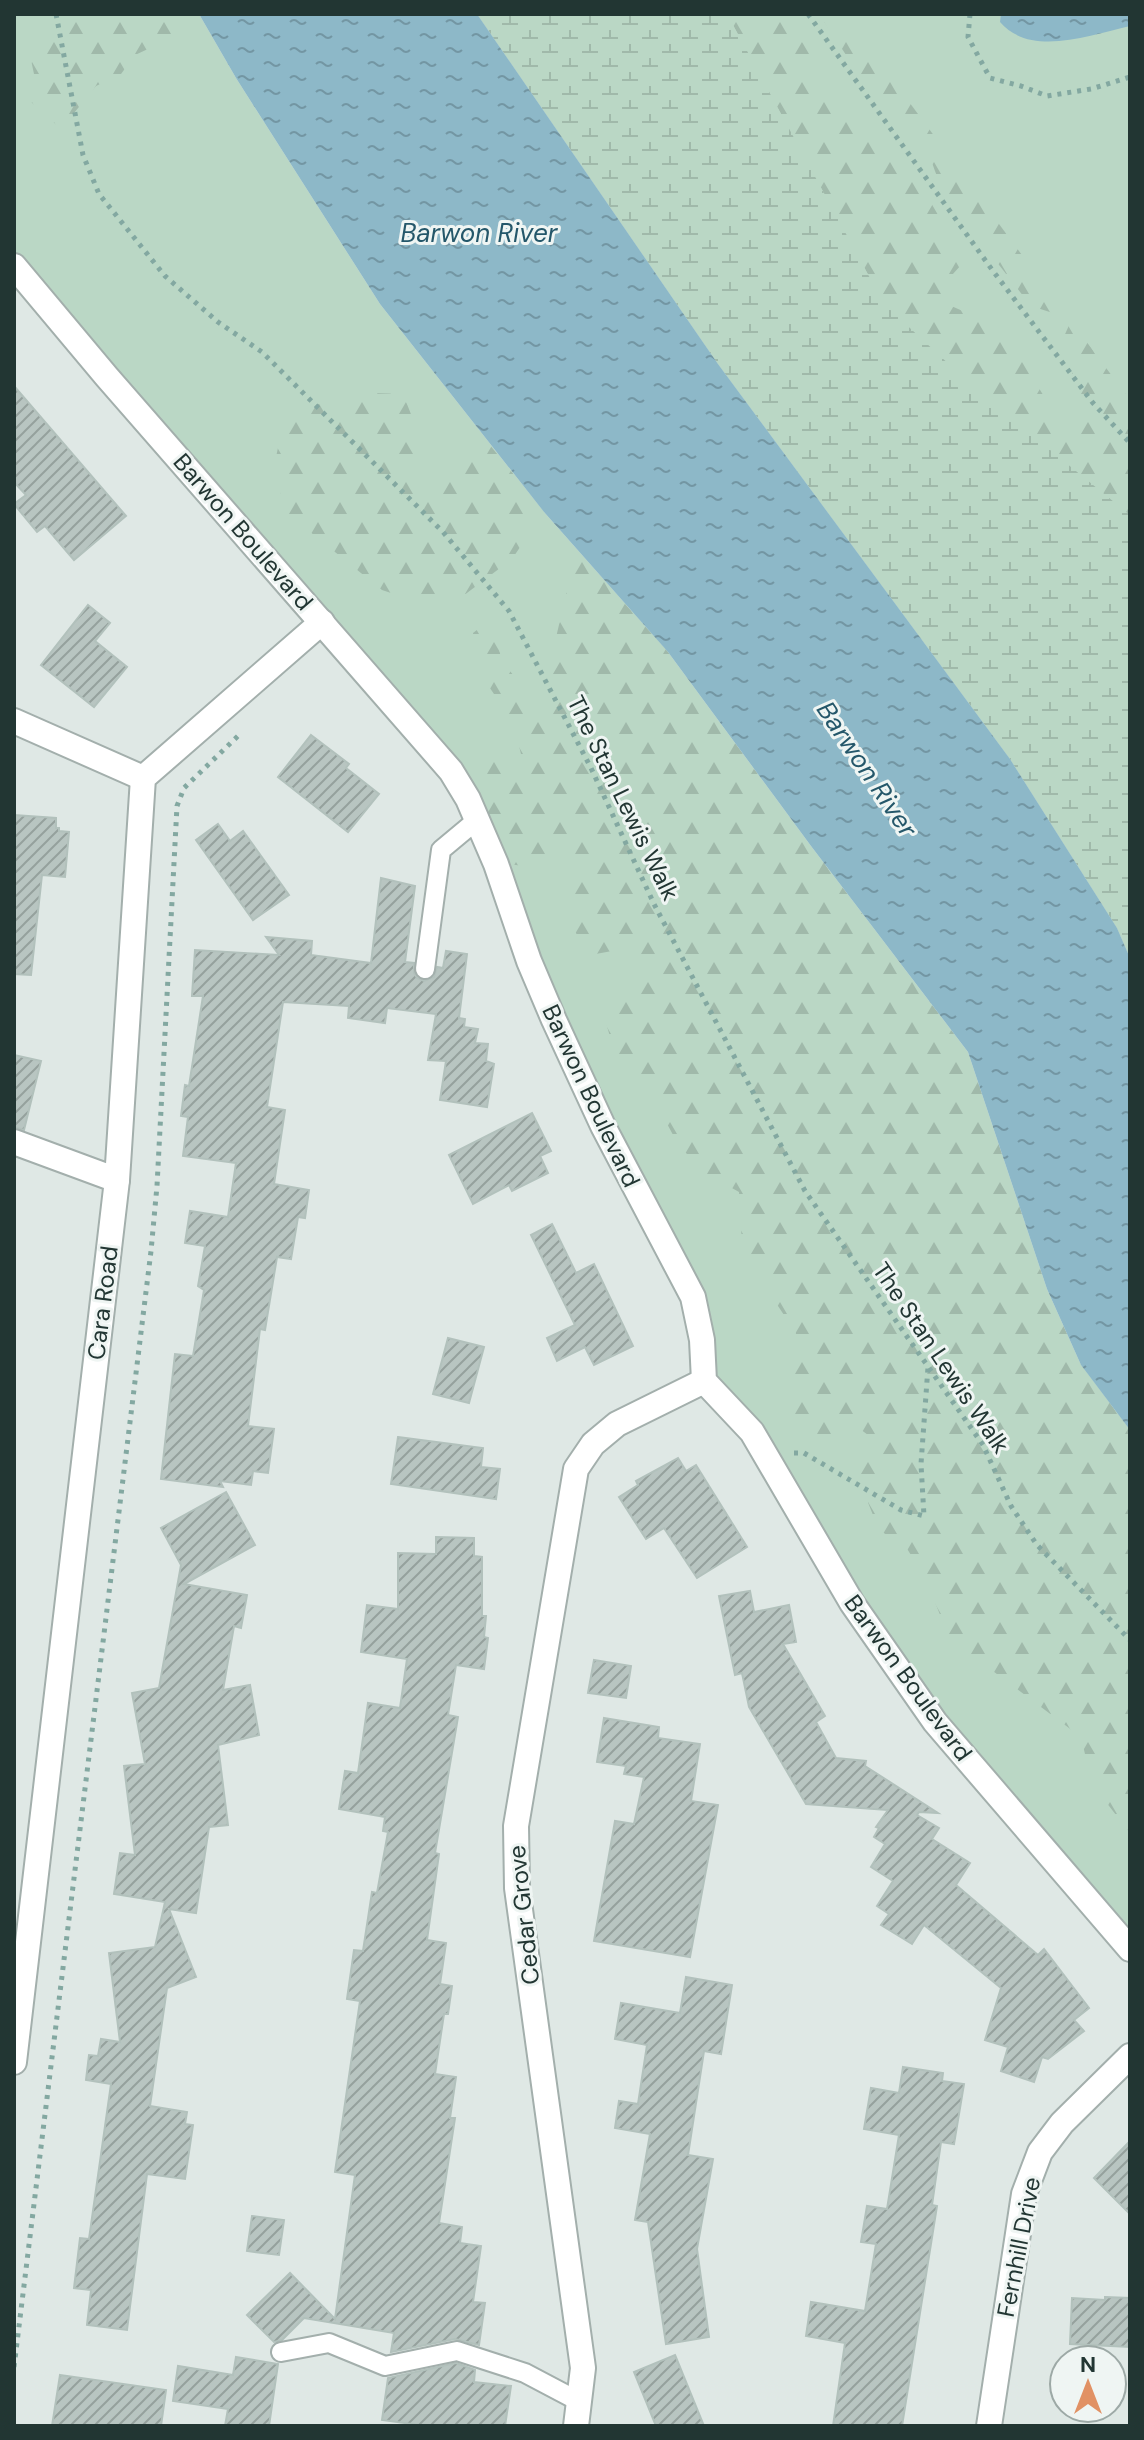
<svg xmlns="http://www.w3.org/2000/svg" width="1144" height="2440" viewBox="0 0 1144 2440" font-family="'DM Sans',sans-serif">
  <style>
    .green { fill: #bad7c5 }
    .forest { fill: url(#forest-firs) }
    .wetland { fill: url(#wetland-marsh) }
    .water { fill: url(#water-ripples) }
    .building { fill: url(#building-hatch); stroke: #b2c1bc; stroke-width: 2 }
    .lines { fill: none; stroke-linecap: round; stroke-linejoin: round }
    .service-casing { stroke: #a3afac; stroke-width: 22 }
    .minor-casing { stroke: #a3afac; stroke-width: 28 }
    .tertiary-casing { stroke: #a3afac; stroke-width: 28 }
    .path { stroke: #83a8a1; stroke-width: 5; stroke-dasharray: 4 6; stroke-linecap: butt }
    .service { stroke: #fff; stroke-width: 18 }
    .minor { stroke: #fff; stroke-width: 24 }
    .tertiary { stroke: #fff; stroke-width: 24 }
    .labels { text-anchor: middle; stroke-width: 6; stroke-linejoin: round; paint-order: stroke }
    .street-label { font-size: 24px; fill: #223633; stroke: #eff5f3 }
    .water-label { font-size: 26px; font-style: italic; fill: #24576a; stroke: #eff5f3 }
  </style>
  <defs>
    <pattern id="forest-firs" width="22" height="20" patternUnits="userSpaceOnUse" patternTransform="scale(2)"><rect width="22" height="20" fill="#bad7c5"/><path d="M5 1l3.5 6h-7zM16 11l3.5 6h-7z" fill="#a0b9aa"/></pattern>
    <pattern id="wetland-marsh" width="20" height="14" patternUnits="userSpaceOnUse" patternTransform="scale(2)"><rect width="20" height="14" fill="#bad7c5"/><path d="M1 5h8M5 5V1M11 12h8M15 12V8" fill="none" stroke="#a0b9aa"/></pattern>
    <pattern id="water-ripples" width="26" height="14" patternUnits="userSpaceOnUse" patternTransform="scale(2)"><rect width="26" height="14" fill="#8db8c8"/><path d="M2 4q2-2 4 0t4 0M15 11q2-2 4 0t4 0" fill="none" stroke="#7396a3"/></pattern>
    <pattern id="building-hatch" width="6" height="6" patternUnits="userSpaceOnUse" patternTransform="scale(2)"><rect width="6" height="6" fill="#b8c5c1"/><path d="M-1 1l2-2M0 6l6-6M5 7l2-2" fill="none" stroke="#95a19d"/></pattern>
  </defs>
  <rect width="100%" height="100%" fill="#dfe8e5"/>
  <g class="green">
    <path d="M14,14H199L236,78L380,304L544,512L668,652L1081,1365L1130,1430V1949L935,1722L704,1381L671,1258L468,799L14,266Z"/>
    <path d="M477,14H1130V958L1117,928L1010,759L718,364Z"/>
  </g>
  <g class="forest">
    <path d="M72,14H192L176,36L135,55L121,74L96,86L61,129L30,101L34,74L30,55L36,39L70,31Z"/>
    <path d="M727,14H785L798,39L815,51L816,85L832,105L860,130L905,158L945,227L962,264L942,286L949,305L981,319L1006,335L1068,435L1079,422L1073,399L1072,362L1061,343L1071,321L1130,400V534L919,379L884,304Z"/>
    <path d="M819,14H844L935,137L919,141L908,135L852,64Z"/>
    <path d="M940,144L1064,312L1056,314L1031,306L943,193L931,160Z"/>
    <path d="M369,393L403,394L420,437L415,473L442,492L457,461L481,434L544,512L512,559L459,599L427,605L382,590L283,510L276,457L286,411Z"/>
    <path d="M566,538L668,652L811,846L968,1052L1047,1289L1081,1365L1130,1430V1833L1092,1784L1081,1737L950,1639L925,1578L906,1547L879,1530L857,1475L872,1438L844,1417L831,1452L813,1440L795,1418L785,1374L796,1333L766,1288L742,1244L739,1192L707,1174L679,1146L651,1094L616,1056L602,1010L640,994L645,965L612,951L585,956L571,920L564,890L585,876L568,855L540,869L510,864L488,815L473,768L487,758H522L513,722L479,672L473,633L491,619L502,661L544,714L554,646L570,578Z"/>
  </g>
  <path class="wetland" d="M477,14H727L884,304L980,393L1130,515V958L1117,928L1010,759L718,364Z"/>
  <g class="water">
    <path d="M199,14H477L718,364L1010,759L1117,928L1130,958V1430L1081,1365L1047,1289L968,1052L811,846L668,652L544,512L380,304L236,78Z"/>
    <path d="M1001,14H1130V26C1090,35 1031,58 1000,22Z"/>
  </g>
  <g class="building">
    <path d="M14,386L126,516L74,560L45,526L37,532L14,504L26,495L14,482Z"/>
    <path d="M88,605L110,623L95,641L127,667L94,707L41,665Z"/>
    <path d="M311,735L349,764L346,768L379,794L348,832L278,777Z"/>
    <path d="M14,815L56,818V828H59V831L69,832L65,877L42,875L31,975L14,974Z"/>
    <path d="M218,824L230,841L243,831L289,895L253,920L196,840Z"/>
    <path d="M381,878L415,886L405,962L414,963V973L417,978L424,981L434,977L437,967L443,968L446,951L467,954L459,1018L465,1019L464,1027L478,1029L475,1043L488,1044L486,1061L494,1064L487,1107L440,1100L446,1061L428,1060L436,1014L387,1008L385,1023L348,1018L349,1006L283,1002L267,1107L285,1110L274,1184L309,1190L305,1218L298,1217L291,1259L277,1257L265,1330L260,1329L248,1426L274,1429L268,1473L253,1471L251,1485L220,1481L223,1487L161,1479L175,1354L193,1356L204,1290L198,1286L205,1246L185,1243L190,1211L228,1217L236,1163L183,1156L188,1117L181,1116L185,1085L189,1086L203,996H192L195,950L279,955L266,937L312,941L311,955L371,963Z"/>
    <path d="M14,1055L41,1061L24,1130L14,1127Z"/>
    <path d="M532,1113L551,1151L540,1156L548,1173L512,1191L509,1185L473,1204L449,1155Z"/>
    <path d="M552,1224L576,1273L594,1264L633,1346L594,1365L585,1347L557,1361L547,1338L575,1325L531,1235Z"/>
    <path d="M448,1338L484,1347L469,1403L433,1394Z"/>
    <path d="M398,1437L483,1448L481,1467L500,1469L496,1499L391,1484Z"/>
    <path d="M678,1458L686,1471L696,1465L747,1547L697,1578L664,1528L646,1539L619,1497L638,1485L636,1481Z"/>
    <path d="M226,1492L255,1545L184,1584L247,1595L241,1628L234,1626L223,1690L250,1685L259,1735L218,1745L228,1825L209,1827L196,1913L169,1909L196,1977L167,1988L150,2106L187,2112L185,2124L193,2125L185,2179L147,2174L127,2330L87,2325L91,2290L74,2288L80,2238L89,2239L111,2084L86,2080L89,2055L98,2056L101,2039L120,2042L109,1953L155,1947L165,1902L114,1894L120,1853L135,1855L124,1766L145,1764L132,1693L159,1688L181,1565L161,1528Z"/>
    <path d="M436,1537L474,1538V1556L482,1557V1616H486L484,1637L488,1638L484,1669L456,1665L448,1715L458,1717L435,1853L439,1854L427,1940L446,1943L440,1984L452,1986L448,2014H444L435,2074L456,2077L450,2118H455L439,2223L462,2227L460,2243L481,2246L473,2302L485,2303L479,2345L455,2339L391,2352L394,2333L304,2318L282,2340L274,2342L247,2315L290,2273L335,2319L355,2175L335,2172L360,2001L347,1999L354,1950L363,1951L372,1892L377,1893L388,1832L383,1831L385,1817L339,1809L345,1771L358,1773L368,1703L400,1708L407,1659L361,1652L367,1605L398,1609V1553L436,1554Z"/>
    <path d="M750,1591L754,1612L789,1605L796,1642L783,1644L825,1716L816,1722L836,1758L866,1761L865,1766L938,1813L919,1812L917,1815L939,1828L932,1839L970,1863L956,1885L1038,1955L1044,1949L1089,2008L1074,2020L1084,2031L1048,2059L1042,2057L1034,2082L1001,2071L1008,2047L985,2040L1001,1988L924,1925L912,1944L881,1925L889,1914L877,1906L893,1881L871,1867L885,1844L874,1837L879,1828L876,1827L888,1810L806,1804L749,1707L742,1673L735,1675L719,1596Z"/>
    <path d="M594,1660L631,1666L626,1698L588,1693Z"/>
    <path d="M604,1718L659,1727L658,1738L700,1744L691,1801L718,1805L690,1957L594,1941L615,1821L634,1824L644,1777L624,1774L626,1766L597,1762Z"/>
    <path d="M686,1977L732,1985L721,2054L704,2051L688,2155L713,2159L697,2249L709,2337L666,2344L648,2222L635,2220L650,2134L615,2128L619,2101L638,2104L647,2045L615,2039L621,2003L680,2013Z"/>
    <path d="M903,2067L943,2073L942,2081L964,2084L954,2144L941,2142L932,2205L937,2206L902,2426H833L845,2343L806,2336L811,2302L865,2311L876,2244L861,2242L867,2206L887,2209L899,2135L864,2129L871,2088L899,2093Z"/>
    <path d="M1130,2141V2214L1094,2178Z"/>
    <path d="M252,2216L284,2220L279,2255L247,2251Z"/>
    <path d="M1105,2297L1130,2298V2347L1070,2344L1072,2298L1105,2300Z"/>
    <path d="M675,2355L704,2426H656L634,2372Z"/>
    <path d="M236,2357L278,2364L269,2426H225L228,2409L173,2401L178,2366L233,2375Z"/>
    <path d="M456,2363L475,2370L474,2382L511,2386L505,2426H426L382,2420L388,2378Z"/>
    <path d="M60,2375L166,2390L161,2426H52Z"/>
  </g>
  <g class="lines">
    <g class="service-casing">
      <g id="service">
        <path d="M425,969L441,850L477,820"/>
        <path d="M281,2352L329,2343L385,2366L457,2351L525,2373L580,2402"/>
      </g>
    </g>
    <g class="minor-casing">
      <g id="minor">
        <path d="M14,721L143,778"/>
        <path d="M14,1142L117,1180"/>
        <path d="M14,2062L117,1180L143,778L322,622"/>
        <path d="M576,2426L583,2368L517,1888L516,1826L576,1469L593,1444L617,1424L704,1381"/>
        <path d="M989,2426L1024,2194L1040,2152L1062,2123L1130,2056"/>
      </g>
    </g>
    <g class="tertiary-casing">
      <path id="tertiary" d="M14,266L107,377L451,771L468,799L496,864L529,961L554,1020L603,1126L693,1297L702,1340L704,1381L752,1432L852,1603L935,1722L1130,1949"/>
    </g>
    <g class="path">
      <path d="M56,14L83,155L99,194L165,276L218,322L262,352L443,532L509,611L591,768L654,904L805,1191L983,1445L1011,1506L1037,1545L1130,1640"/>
      <path d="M808,14L993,271L1093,403L1130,443"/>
      <path d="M970,14L968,37L990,78L1021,86L1047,96L1091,89L1130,77"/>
      <path d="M794,1453H804L901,1510L924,1516L921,1464L928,1367"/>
      <path d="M14,2367L151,1251L157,1186L177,806L184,788L239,735"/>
    </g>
    <use href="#service" class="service"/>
    <use href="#minor" class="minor"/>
    <use href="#tertiary" class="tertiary"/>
  </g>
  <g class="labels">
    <g class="street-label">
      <text transform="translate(243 532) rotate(49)" y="8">Barwon Boulevard</text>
      <text transform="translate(623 798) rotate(64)" y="8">The Stan Lewis Walk</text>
      <text transform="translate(591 1096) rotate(65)" y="8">Barwon Boulevard</text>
      <text transform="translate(103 1303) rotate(-83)" y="8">Cara Road</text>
      <text transform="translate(941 1358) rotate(56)" y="8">The Stan Lewis Walk</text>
      <text transform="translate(908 1678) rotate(54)" y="8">Barwon Boulevard</text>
      <text transform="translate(524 1915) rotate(-96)" y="8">Cedar Grove</text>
      <text transform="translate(1019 2247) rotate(-79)" y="8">Fernhill Drive</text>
    </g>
    <g class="water-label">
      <text x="479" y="242">Barwon River</text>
      <text transform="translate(867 769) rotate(56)" y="9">Barwon River</text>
    </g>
  </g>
  <rect width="1144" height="2440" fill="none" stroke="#223633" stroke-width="32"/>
  <g transform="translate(1088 2384)"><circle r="38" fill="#eff5f3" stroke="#9da9a6" stroke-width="2"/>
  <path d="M0-6L14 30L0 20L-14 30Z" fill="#e19164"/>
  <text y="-12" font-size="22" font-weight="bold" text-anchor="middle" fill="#223633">N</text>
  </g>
</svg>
